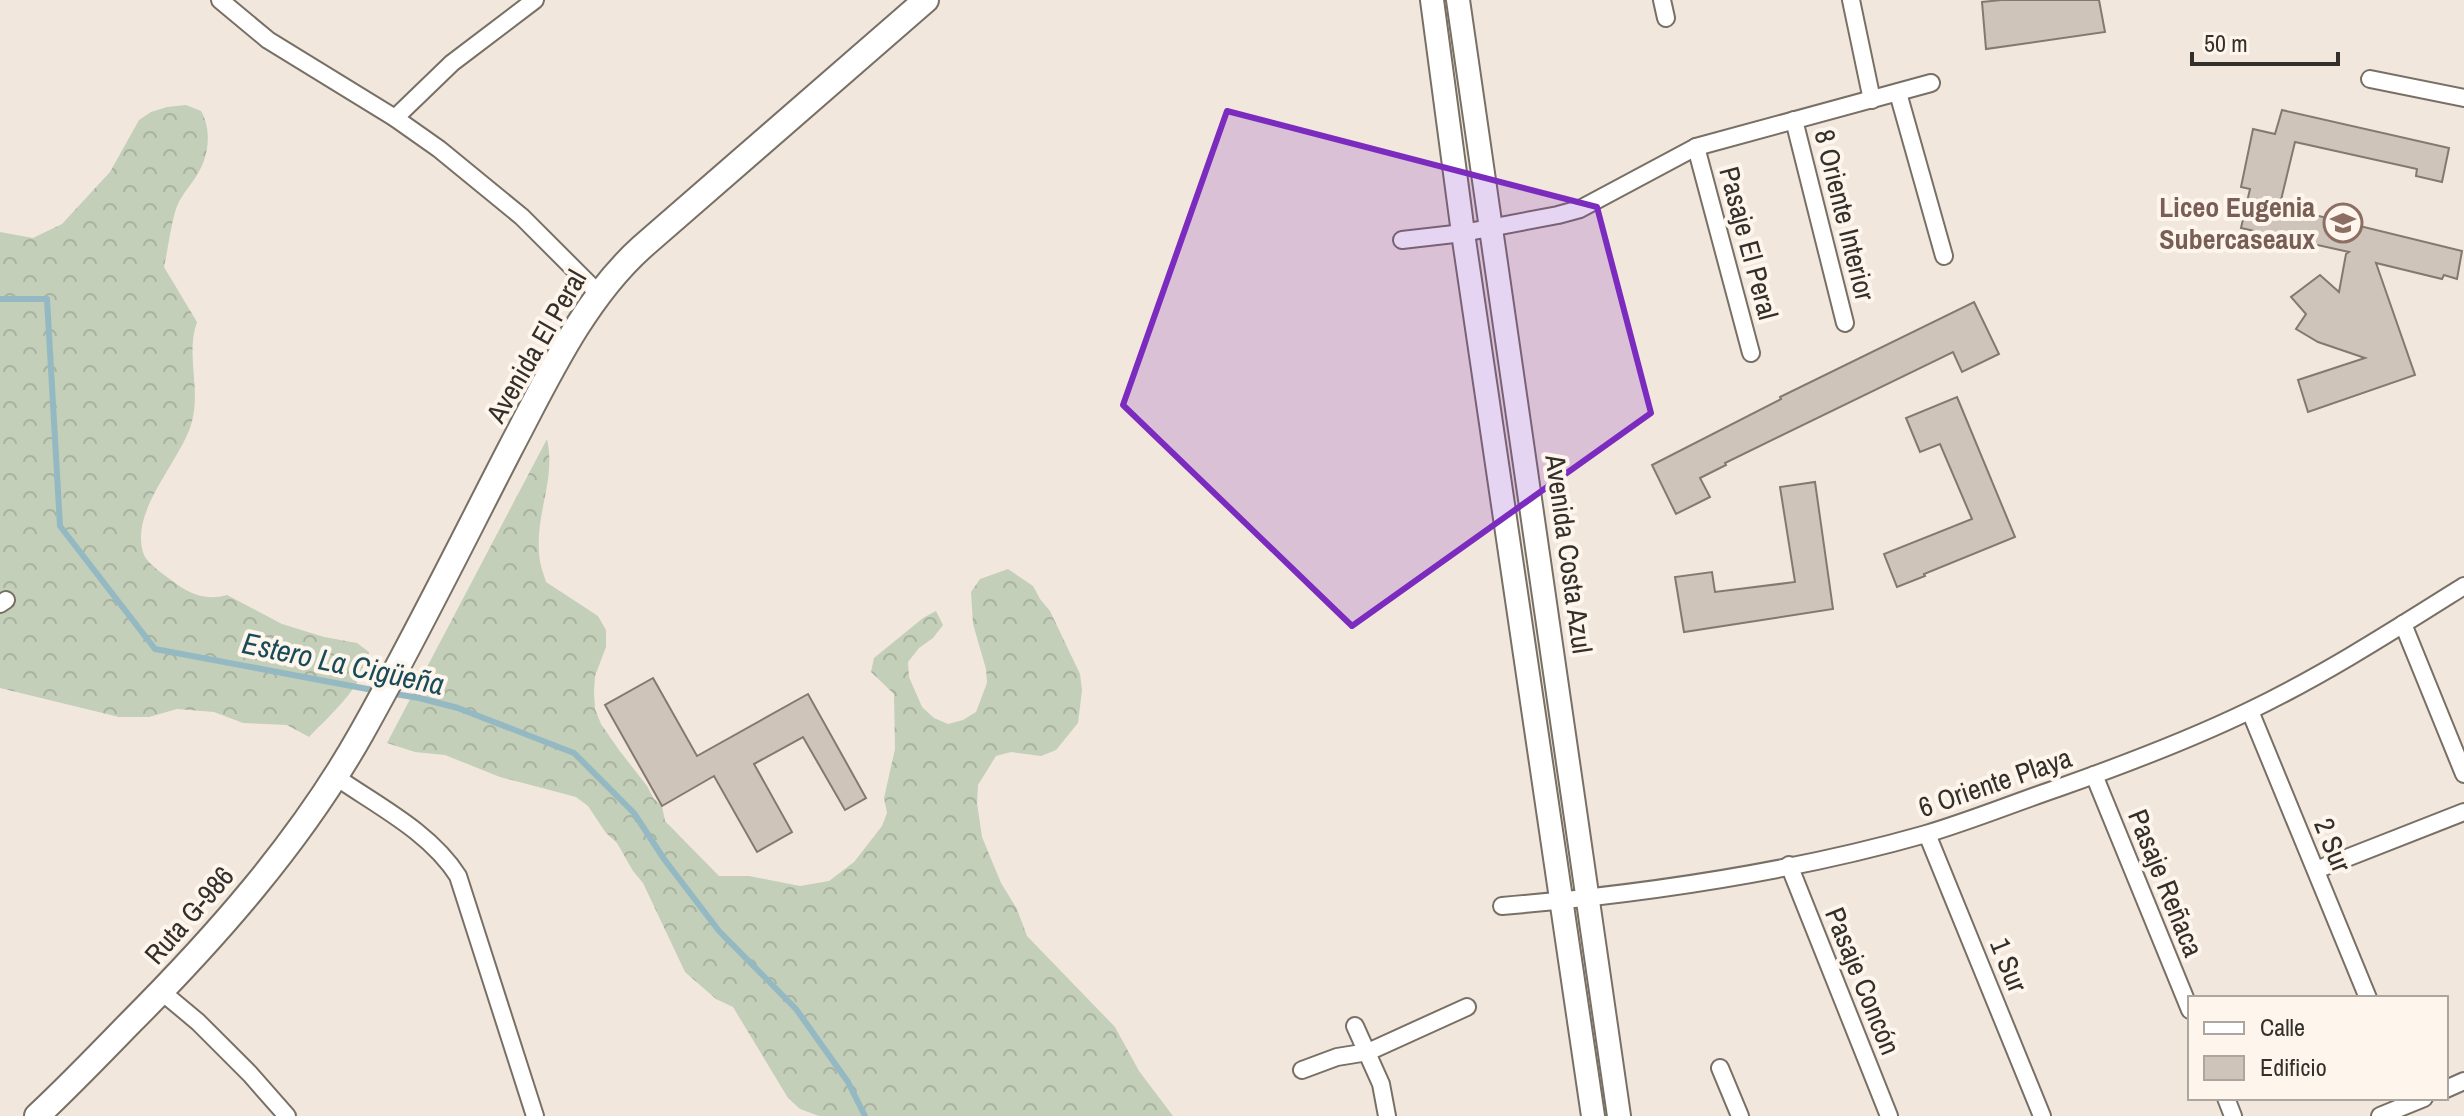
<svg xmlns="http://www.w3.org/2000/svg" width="2464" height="1116" viewBox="0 0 2464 1116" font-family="'Archivo Narrow',sans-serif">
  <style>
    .forest { fill: url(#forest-crowns) }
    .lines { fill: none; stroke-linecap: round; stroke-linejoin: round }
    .stream { stroke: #95b9c3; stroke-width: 6 }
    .building { fill: #cfc4b9; stroke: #83796f; stroke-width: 2 }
    .street-casing { stroke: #786f65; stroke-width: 20 }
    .secondary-casing { stroke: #786f65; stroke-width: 26 }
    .primary-casing { stroke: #786f65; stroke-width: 28 }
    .street { stroke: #fff; stroke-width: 16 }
    .secondary { stroke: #fff; stroke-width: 22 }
    .primary { stroke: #fff; stroke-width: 24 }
    .marked { fill: #7b2cbf; fill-opacity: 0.2; stroke: #7b2cbf; stroke-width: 6; stroke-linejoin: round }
    .labels { text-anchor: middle; stroke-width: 8; stroke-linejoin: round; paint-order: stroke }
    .education-label { font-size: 28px; font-weight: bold; fill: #785e54; stroke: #fef5ec; text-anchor: end }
    .street-label { font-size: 28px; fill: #332f2a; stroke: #fef5ec }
    .water-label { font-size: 30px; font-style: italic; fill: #184c58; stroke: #fef5ec }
  </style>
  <defs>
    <pattern id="forest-crowns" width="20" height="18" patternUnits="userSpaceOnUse" patternTransform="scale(2)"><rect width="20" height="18" fill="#c3cfb9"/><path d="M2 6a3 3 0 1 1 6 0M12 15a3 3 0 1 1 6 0" fill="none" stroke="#a8b29f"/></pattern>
  </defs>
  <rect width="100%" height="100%" fill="#f2e7dc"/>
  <g class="forest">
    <path d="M186,105L201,111C212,130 209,156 197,175C189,188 179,197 175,212C170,230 168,249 164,267L197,322C185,355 202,390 191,425C179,463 128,513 144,555C148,564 163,574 171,580C189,594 205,601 227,595L282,624L324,637L357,643L369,652C364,686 332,713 309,737L287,725L243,723L214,712L177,709L149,717H119L0,688V232L33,238L62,224L110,172L139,120L151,112L167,107Z"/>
    <path d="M547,439C556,479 536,512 539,551C539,562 543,572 546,582L598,616L606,630V647L595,676L594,692L595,709L601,724L619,750L647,786L654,799L662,806L665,821L719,876H749L800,886L829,881L854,862L882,826L887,813L884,798L895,749L894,694L871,672L874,658L923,618L936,611L943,625L933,638L919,648L908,662L909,677L922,707L934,718L948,724L963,720L976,712L987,683L986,669L973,624L971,592L980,579L1008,569L1033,586L1040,599L1050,611L1080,674L1082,690L1078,723L1056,750L1041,756L1011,752L996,756L978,785L977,803L982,837L1001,883L1017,909L1027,936L1115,1027L1139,1071L1173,1116H819L800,1109L788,1098L733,1007L716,999L685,972L643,883L633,871L617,843L606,833L588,806L576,797L500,777L445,755L415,752L387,743Z"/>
  </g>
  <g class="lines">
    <g class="stream">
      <path d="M0,299H47L60,526L155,649L378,691"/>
      <path d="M389,693L419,698L458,708L574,753L634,813L664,859L719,931L796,1009L848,1082L865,1116"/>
    </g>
  </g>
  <g class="building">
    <path d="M2001,0H2099L2105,32L1986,49L1982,2Z"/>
    <path d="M2282,110L2449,148L2442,182L2416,176L2417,169L2295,142L2281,200L2287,201L2286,208L2462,251L2457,279L2444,275L2442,279L2376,263L2415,375L2308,412L2298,380L2365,358L2318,342L2296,329L2306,314L2291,297L2320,275L2339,292L2346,254L2349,252L2241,228L2250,189L2241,187L2253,129L2275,134Z"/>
    <path d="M1974,302L1999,354L1962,372L1953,352L1725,463L1726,465L1700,478L1710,497L1676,514L1652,465L1781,399L1780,397Z"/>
    <path d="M1957,397L2015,537L1924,574L1925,576L1897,587L1884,554L1972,519L1940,444L1920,452L1906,418Z"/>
    <path d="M1815,482L1833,609L1684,632L1675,577L1712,572L1715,592L1795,582L1780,487Z"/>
    <path d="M653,678L697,756L808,694L866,798L845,810L803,737L754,764L792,832L757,852L714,776L662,806L605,705Z"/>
  </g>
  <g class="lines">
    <g class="street-casing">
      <g id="street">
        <path d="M220,0L268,40L395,118L439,149L522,217L598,293"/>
        <path d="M1662,0L1666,18"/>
        <path d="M1851,0L1872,100"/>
        <path d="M2370,79L2464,98"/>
        <path d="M1898,93L1944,256"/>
        <path d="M395,118L452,63L535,0"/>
        <path d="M1794,120L1845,323"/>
        <path d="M1696,147L1751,353"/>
        <path d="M1402,240L1463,233L1558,215L1580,209L1696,147L1931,83"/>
        <path d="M0,604L6,600"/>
        <path d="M2403,624L2464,774"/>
        <path d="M2250,711L2368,998"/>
        <path d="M2094,775L2190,1010"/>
        <path d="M336,777C378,806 430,832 458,876L535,1116"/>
        <path d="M1927,834L2042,1116"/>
        <path d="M1789,865L1889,1116"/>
        <path d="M2316,870L2464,812"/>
        <path d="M1502,906C1643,894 1789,873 1926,834C1970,821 2014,803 2058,788C2123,765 2187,741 2249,711C2324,675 2394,630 2464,586"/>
        <path d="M162,992L198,1022L250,1074L287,1116"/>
        <path d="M1355,1026L1381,1084L1387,1116"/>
        <path d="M1720,1068L1740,1116"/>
        <path d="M1302,1070L1337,1057L1368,1052L1467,1007"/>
        <path d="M2446,1089L2464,1081"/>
        <path d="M2226,1098L2233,1116"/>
        <path d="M2380,1116L2424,1098"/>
      </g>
    </g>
    <g class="secondary-casing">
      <g id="secondary">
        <path d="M1432,0L1463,233L1593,1116"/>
        <path d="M1458,0L1619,1116"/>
      </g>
    </g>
    <g class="primary-casing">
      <path id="primary" d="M37,1116C68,1087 97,1057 127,1026C215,938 300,842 361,734C414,640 461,544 510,449C547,379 583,300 642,247L926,0"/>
    </g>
    <use href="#street" class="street"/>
    <use href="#secondary" class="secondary"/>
    <use href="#primary" class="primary"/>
  </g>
  <path class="marked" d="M1227,111L1597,207L1651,413L1352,626L1123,405Z"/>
  <defs>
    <g id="school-ring" transform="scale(2)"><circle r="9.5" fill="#fef5ec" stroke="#8d6e63" stroke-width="1.5"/><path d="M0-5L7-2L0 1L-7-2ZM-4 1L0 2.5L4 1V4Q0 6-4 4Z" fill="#8d6e63"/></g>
  </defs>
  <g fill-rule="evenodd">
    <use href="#school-ring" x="2343" y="223"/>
  </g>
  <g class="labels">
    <g class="education-label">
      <text x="2315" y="217">Liceo Eugenia<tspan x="2315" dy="32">Subercaseaux</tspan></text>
    </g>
    <g class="street-label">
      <text transform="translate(1845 215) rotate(76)" y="10">8 Oriente Interior</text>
      <text transform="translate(1749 243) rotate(75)" y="10">Pasaje El Peral</text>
      <text transform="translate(536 346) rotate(-60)" y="10">Avenida El Peral</text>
      <text transform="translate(1569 554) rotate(82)" y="10">Avenida Costa Azul</text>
      <text transform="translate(1995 782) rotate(-19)" y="10">6 Oriente Playa</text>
      <text transform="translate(2333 845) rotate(68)" y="10">2 Sur</text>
      <text transform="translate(2166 883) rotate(68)" y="10">Pasaje Reñaca</text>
      <text transform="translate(189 915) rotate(-49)" y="10">Ruta G-986</text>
      <text transform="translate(2009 965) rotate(68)" y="10">1 Sur</text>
      <text transform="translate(1863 981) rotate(68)" y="10">Pasaje Concón</text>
    </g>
    <g class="water-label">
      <text transform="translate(343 664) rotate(12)" y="10">Estero La Cigüeña</text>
    </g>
  </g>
  <rect x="2188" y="996" width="260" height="104" fill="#fef5ec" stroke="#ada69e" stroke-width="2"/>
  <rect x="2204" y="1022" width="40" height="12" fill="#ffffff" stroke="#ada69e" stroke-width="2"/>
  <text x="2260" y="1036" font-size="24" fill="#332f2a">Calle</text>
  <rect x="2204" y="1056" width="40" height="24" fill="#cfc4b9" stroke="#ada69e" stroke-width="2"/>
  <text x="2260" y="1076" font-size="24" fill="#332f2a">Edificio</text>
  <path d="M2192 52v12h146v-12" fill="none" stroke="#332f2a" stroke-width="4"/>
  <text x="2204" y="52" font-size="24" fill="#332f2a" stroke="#fef5ec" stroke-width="6" paint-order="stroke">50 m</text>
</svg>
